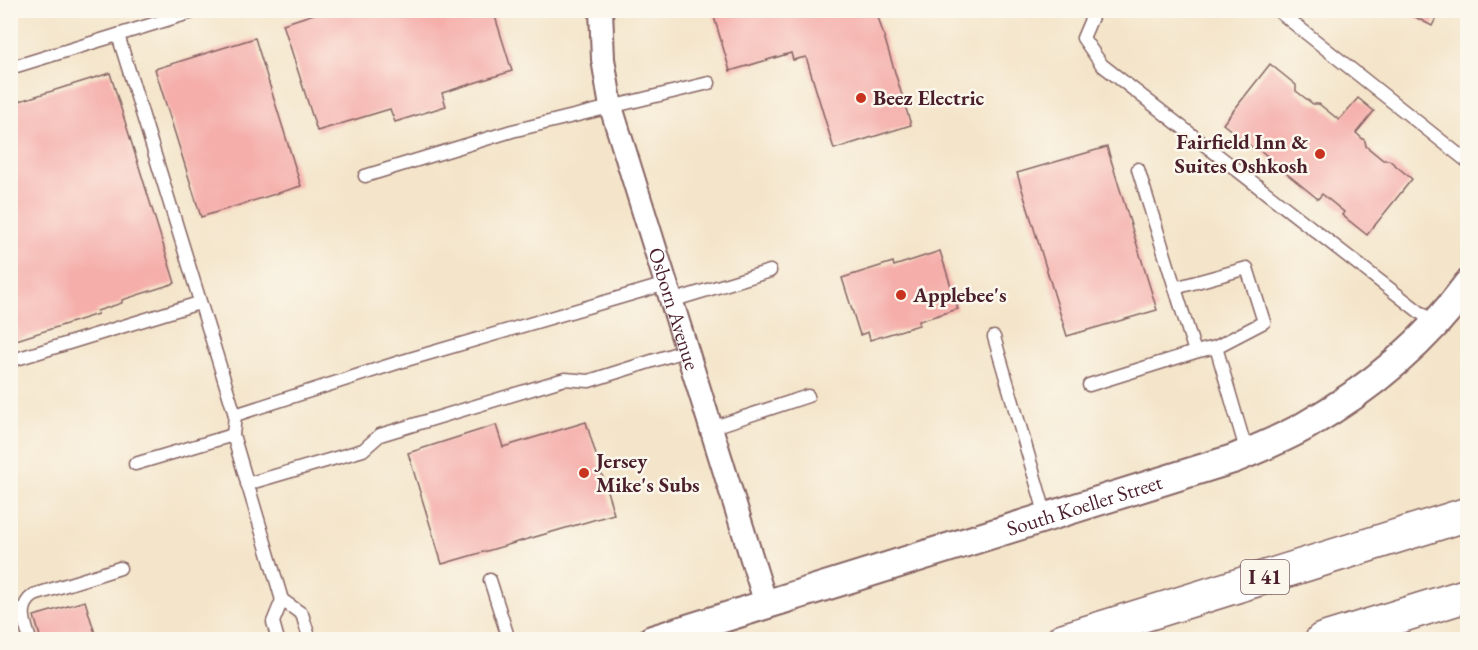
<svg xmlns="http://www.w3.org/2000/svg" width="1478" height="650" viewBox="0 0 1478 650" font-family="'EB Garamond',serif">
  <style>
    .building { fill: #f5aeaa }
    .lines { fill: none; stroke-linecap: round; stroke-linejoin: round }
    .service-casing { stroke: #866463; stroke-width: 15 }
    .minor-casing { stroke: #866463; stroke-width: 26 }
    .tertiary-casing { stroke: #866463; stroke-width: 32 }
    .motorway-casing { stroke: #866463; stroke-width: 36 }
    .service { stroke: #fff; stroke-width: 12 }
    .minor { stroke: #fff; stroke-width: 22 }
    .tertiary { stroke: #fff; stroke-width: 28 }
    .motorway { stroke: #fff; stroke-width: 33 }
    .poi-dot { fill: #c8321e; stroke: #fbf7ec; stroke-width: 2 }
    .labels { text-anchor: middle; stroke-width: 5; stroke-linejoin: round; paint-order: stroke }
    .shield { fill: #fbf7ec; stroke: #7f6065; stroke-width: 1.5 }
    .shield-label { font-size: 20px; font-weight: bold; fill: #4a1f2b }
    .poi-label { font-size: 21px; font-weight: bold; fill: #4a1f2b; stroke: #fbf7ec; text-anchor: start }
    .street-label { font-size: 21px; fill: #4a1f2b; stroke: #fbf7ec }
  </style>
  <rect width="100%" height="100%" fill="#fbf7ec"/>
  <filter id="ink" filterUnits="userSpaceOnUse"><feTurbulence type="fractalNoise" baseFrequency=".0167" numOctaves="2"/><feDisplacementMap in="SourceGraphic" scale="12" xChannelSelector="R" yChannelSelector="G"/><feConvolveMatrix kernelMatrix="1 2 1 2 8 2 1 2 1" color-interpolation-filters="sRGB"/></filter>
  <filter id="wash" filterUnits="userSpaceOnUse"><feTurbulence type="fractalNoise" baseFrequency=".008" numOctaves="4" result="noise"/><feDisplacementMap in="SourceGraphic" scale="24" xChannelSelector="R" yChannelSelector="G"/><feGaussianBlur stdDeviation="1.35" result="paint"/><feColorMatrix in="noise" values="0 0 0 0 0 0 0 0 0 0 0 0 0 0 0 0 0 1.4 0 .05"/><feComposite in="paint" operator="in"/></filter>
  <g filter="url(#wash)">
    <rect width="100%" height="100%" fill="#f4e5ca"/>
    <g id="blocks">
      <g class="building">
        <path d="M326,10H493L512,71L442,93L446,106L395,122L390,109L317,131L283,24Z"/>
        <path d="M712,10H876L911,125L834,149L806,57L793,60L791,53L730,71Z"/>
        <path d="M1402,10H1440L1432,26Z"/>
        <path d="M255,38L301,186L201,217L155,69Z"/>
        <path d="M1270,64L1296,85V91L1313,104H1319L1339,120L1358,98L1374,111L1356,133L1365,141L1366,146L1383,160H1389L1412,179L1367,235L1342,215L1344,212L1322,194L1318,199L1271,161L1272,160L1255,146L1253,148L1223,124Z"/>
        <path d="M110,73L175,283L122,300V303L97,311L98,314L10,342V104Z"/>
        <path d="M1107,147L1157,310L1067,336L1017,173Z"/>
        <path d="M940,251L958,309L919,321V325L870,340L868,332L860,335L842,278L893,262L894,266Z"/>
        <path d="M586,422L614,514L442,564L408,453L496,425L503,447Z"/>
        <path d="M85,601L97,640H41L34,616Z"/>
      </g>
    </g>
  </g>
  <g filter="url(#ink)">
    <use href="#blocks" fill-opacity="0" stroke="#866463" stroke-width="1.5"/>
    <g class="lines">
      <g class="service-casing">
        <g id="service">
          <path d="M1095,10L1083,38L1102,65L1435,324"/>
          <path d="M1277,10L1468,162"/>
          <path d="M118,35L235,415L233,435L282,600"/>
          <path d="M10,68L199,10"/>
          <path d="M1138,169L1195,352L1216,347L1247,453"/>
          <path d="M365,176L512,131L709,83"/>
          <path d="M1175,288L1247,268L1264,322L1216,347"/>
          <path d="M671,301L770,271"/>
          <path d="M994,337L1046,516"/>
          <path d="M10,361L199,303"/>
          <path d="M1089,385L1195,352"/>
          <path d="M235,415L403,361L666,284"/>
          <path d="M711,428L808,396"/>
          <path d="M135,464L233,435"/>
          <path d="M247,484L363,450L380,435L565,379L589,381L687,350"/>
          <path d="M490,580L509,640"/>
          <path d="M30,640C25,623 17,607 34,595L120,568"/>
          <path d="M278,640L273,622L282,600L302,614L310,640"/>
        </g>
      </g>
      <g class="minor-casing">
        <g id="minor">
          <path id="s1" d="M601,10L603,59L611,107L766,604"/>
        </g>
      </g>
      <g class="tertiary-casing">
        <g id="tertiary">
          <path id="s2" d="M652,640L1233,459C1257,449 1282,439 1305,426C1368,390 1425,343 1468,284"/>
        </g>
      </g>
      <g class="motorway-casing">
        <g id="motorway">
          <path d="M1063,640L1468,514"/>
          <path d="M1322,640L1468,595"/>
        </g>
      </g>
      <use href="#service" class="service"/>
      <use href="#minor" class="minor"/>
      <use href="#tertiary" class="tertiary"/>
      <use href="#motorway" class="motorway"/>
    </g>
  </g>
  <g class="poi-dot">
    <circle cx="861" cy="98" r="6"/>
    <circle cx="1320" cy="154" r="6"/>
    <circle cx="901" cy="295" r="6"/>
    <circle cx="584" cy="473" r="6"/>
  </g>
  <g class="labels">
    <rect class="shield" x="1241" y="560" width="48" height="34" rx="4.5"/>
    <g class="shield-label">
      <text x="1265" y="584">I 41</text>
    </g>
    <g class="poi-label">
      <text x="873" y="105">Beez Electric</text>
      <text x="1308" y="149" text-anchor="end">Fairfield Inn &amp;<tspan x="1308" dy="24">Suites Oshkosh</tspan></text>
      <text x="913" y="302">Applebee's</text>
      <text x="596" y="468">Jersey<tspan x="596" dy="24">Mike's Subs</tspan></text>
    </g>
    <g class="street-label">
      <text dy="7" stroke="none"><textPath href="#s1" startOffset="309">Osborn Avenue</textPath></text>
      <text dy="7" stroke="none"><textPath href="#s2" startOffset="453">South Koeller Street</textPath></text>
    </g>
  </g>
  <rect width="1478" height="650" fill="none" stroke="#fbf7ec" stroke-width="36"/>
</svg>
